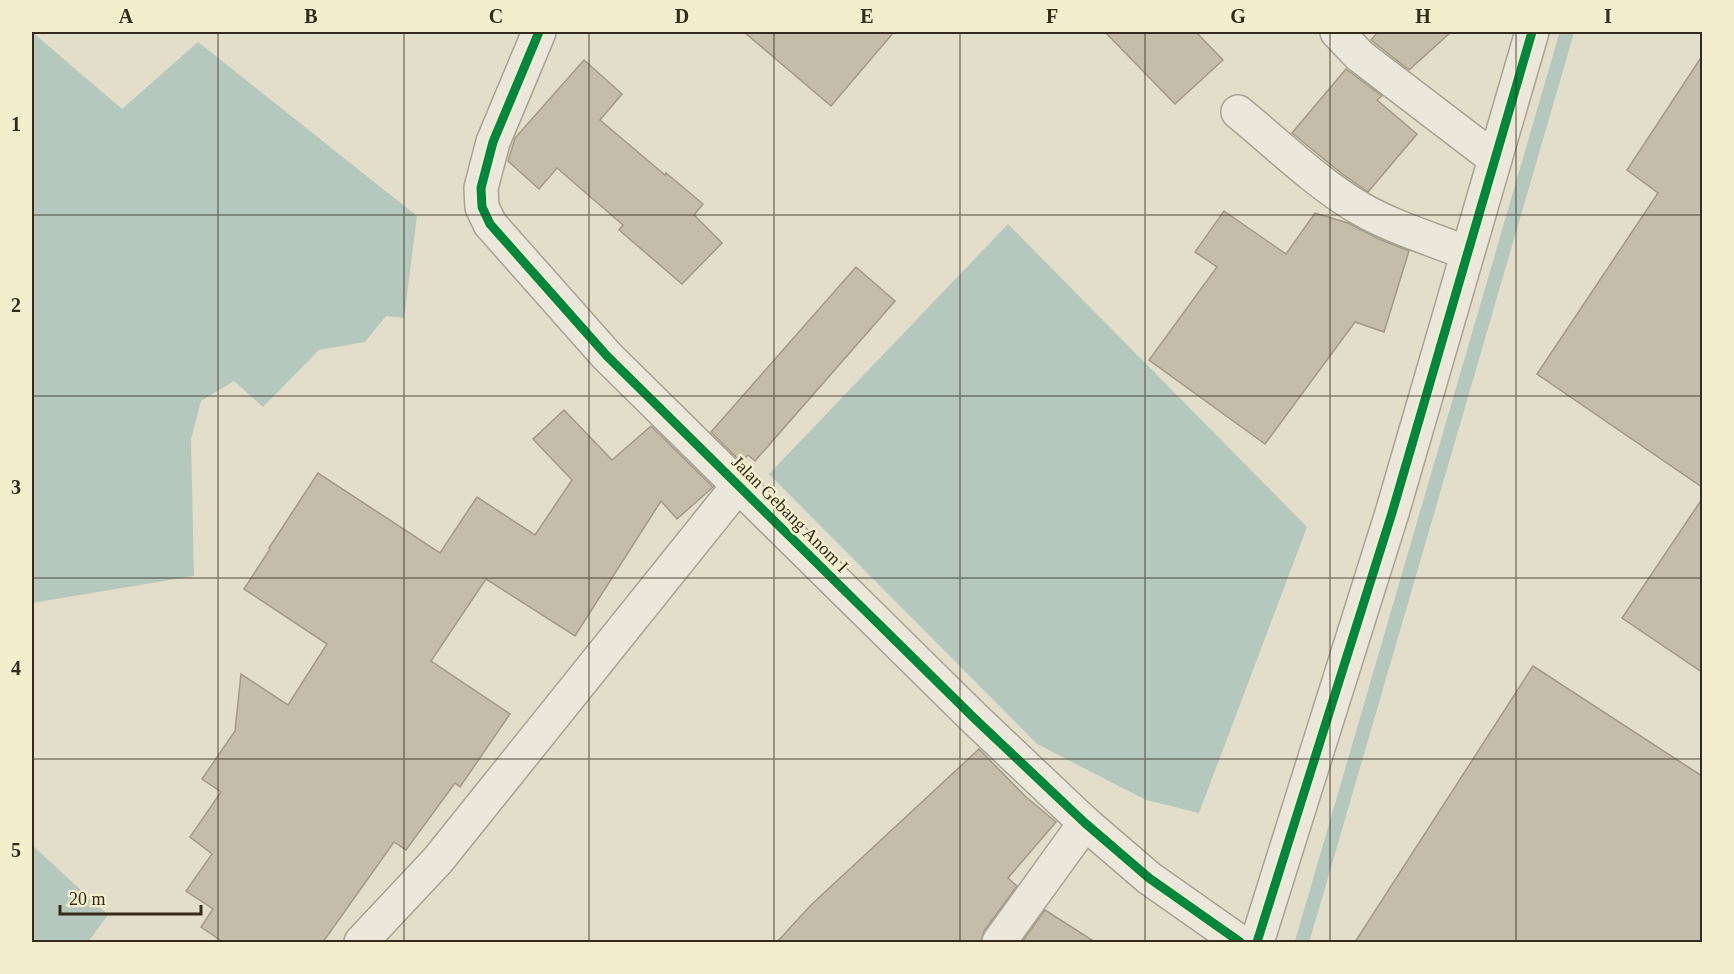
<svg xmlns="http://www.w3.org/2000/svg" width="1734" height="974" viewBox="0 0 1734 974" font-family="'Times New Roman',serif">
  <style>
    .water { fill: #b5c8be }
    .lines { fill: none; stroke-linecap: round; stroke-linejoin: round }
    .stream { stroke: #b5c8be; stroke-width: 14 }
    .building { fill: #c6bcaa; stroke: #a39989; stroke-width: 1.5 }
    .minor-casing { stroke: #a8a293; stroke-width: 36 }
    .tertiary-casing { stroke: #a8a293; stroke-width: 36 }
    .minor { stroke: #ebe7db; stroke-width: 33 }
    .tertiary { stroke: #ebe7db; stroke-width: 33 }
    .cycleway-casing { stroke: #f5eecd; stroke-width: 13 }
    .cycleway { stroke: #00873e; stroke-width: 9 }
    .grid { fill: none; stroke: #352a1b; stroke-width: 1.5; stroke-opacity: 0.55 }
    .labels { text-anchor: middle; stroke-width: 5; stroke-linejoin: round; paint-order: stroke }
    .street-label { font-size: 18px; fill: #352a1b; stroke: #f5eecd }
    .neatline { fill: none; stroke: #352a1b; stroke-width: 2 }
    .grid-label { font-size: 20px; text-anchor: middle; font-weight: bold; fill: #352a1b }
  </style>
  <rect width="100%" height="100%" fill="#e3dec9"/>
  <g class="water">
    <path d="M32,32L122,109L198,42L417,216L404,318L386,316L365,342L319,350L263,407L234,381L201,401L191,439L194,576L32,603Z"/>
    <path d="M1008,224L1307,527L1199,813L1146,800L1037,744L769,474Z"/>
    <path d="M32,845L108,915L88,942H32Z"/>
  </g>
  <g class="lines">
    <path class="stream" d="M1302,942L1567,32"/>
  </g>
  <g class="building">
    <path d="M744,32H894L831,106Z"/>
    <path d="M1105,32H1196L1223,60L1175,104Z"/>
    <path d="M1378,32H1451L1409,70L1371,40Z"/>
    <path d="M1702,56V487L1537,374L1658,193L1627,170Z"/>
    <path d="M584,60L622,94L600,120L665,175L666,173L703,204L694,215L722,243L682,284L619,230L623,225L557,168L539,189L508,161L515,138Z"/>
    <path d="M1346,69L1382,96L1377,100L1417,134L1368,192L1341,173L1292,133Z"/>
    <path d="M1224,211L1286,254L1315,213L1348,223L1379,239L1409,251L1384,332L1355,322L1265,444L1149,360L1217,267L1195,252Z"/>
    <path d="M856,267L895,301L755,461L748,455L741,462L711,432Z"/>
    <path d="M564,410L612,460L651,426L713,487L677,519L661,501L575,636L486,579L431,661L510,714L460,787L455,783L406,850L394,842L323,942H223L201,927L213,909L186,891L212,854L190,837L221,792L202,779L235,731L241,674L288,705L327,644L244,589L270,549L269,548L318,473L440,553L477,497L535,535L572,480L533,439Z"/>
    <path d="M1702,499V672L1622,618Z"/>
    <path d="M1533,666L1702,776V942H1355Z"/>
    <path d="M979,749L1025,796L1056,822L1008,878L1017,886L984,931L981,942H777L811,905Z"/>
    <path d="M1045,910L1095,942H1022Z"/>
  </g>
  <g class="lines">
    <g class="minor-casing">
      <g id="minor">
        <path d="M539,32L493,142L481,188L482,207L490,224L607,356L974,718L1085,823L1149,878L1240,942"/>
        <path d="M1337,32L1360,56L1495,159"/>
        <path d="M1238,112C1276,143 1319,185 1361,209C1394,228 1432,239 1467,253"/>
        <path d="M361,942L438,860L738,486"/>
        <path d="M999,942L1085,823"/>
      </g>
    </g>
    <g class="tertiary-casing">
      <path id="tertiary" d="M1257,942L1392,513L1532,32"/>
    </g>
    <use href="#minor" class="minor"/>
    <use href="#tertiary" class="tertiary"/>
    <g class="cycleway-casing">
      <g id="cycleway">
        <path d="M539,32L493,142L481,188L482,207L490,224L607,356L974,718L1085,823L1149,878L1240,942"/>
        <path d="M1257,942L1392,513L1532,32"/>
      </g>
    </g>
    <use href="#cycleway" class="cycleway"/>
  </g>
  <path class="grid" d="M218,32V942M404,32V942M589,32V942M774,32V942M960,32V942M1145,32V942M1330,32V942M1516,32V942M32,215H1702M32,396H1702M32,578H1702M32,759H1702"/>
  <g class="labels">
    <g class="street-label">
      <text transform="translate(790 514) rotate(45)" y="6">Jalan Gebang Anom I</text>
    </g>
  </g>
  <rect width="1734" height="974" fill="none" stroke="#f5eecd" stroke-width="66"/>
  <path d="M60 905v9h141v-9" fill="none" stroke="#352a1b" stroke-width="3"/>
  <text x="69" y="905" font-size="18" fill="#352a1b" stroke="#f5eecd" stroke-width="4.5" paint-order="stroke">20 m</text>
  <rect x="33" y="33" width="1668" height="908" class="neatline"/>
  <g class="grid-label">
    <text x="126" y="23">A</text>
    <text x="311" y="23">B</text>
    <text x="496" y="23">C</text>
    <text x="682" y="23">D</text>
    <text x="867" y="23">E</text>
    <text x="1052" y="23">F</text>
    <text x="1238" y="23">G</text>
    <text x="1423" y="23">H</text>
    <text x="1608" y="23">I</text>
    <text x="16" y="131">1</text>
    <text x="16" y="312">2</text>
    <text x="16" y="494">3</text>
    <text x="16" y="675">4</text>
    <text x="16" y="857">5</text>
  </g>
</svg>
